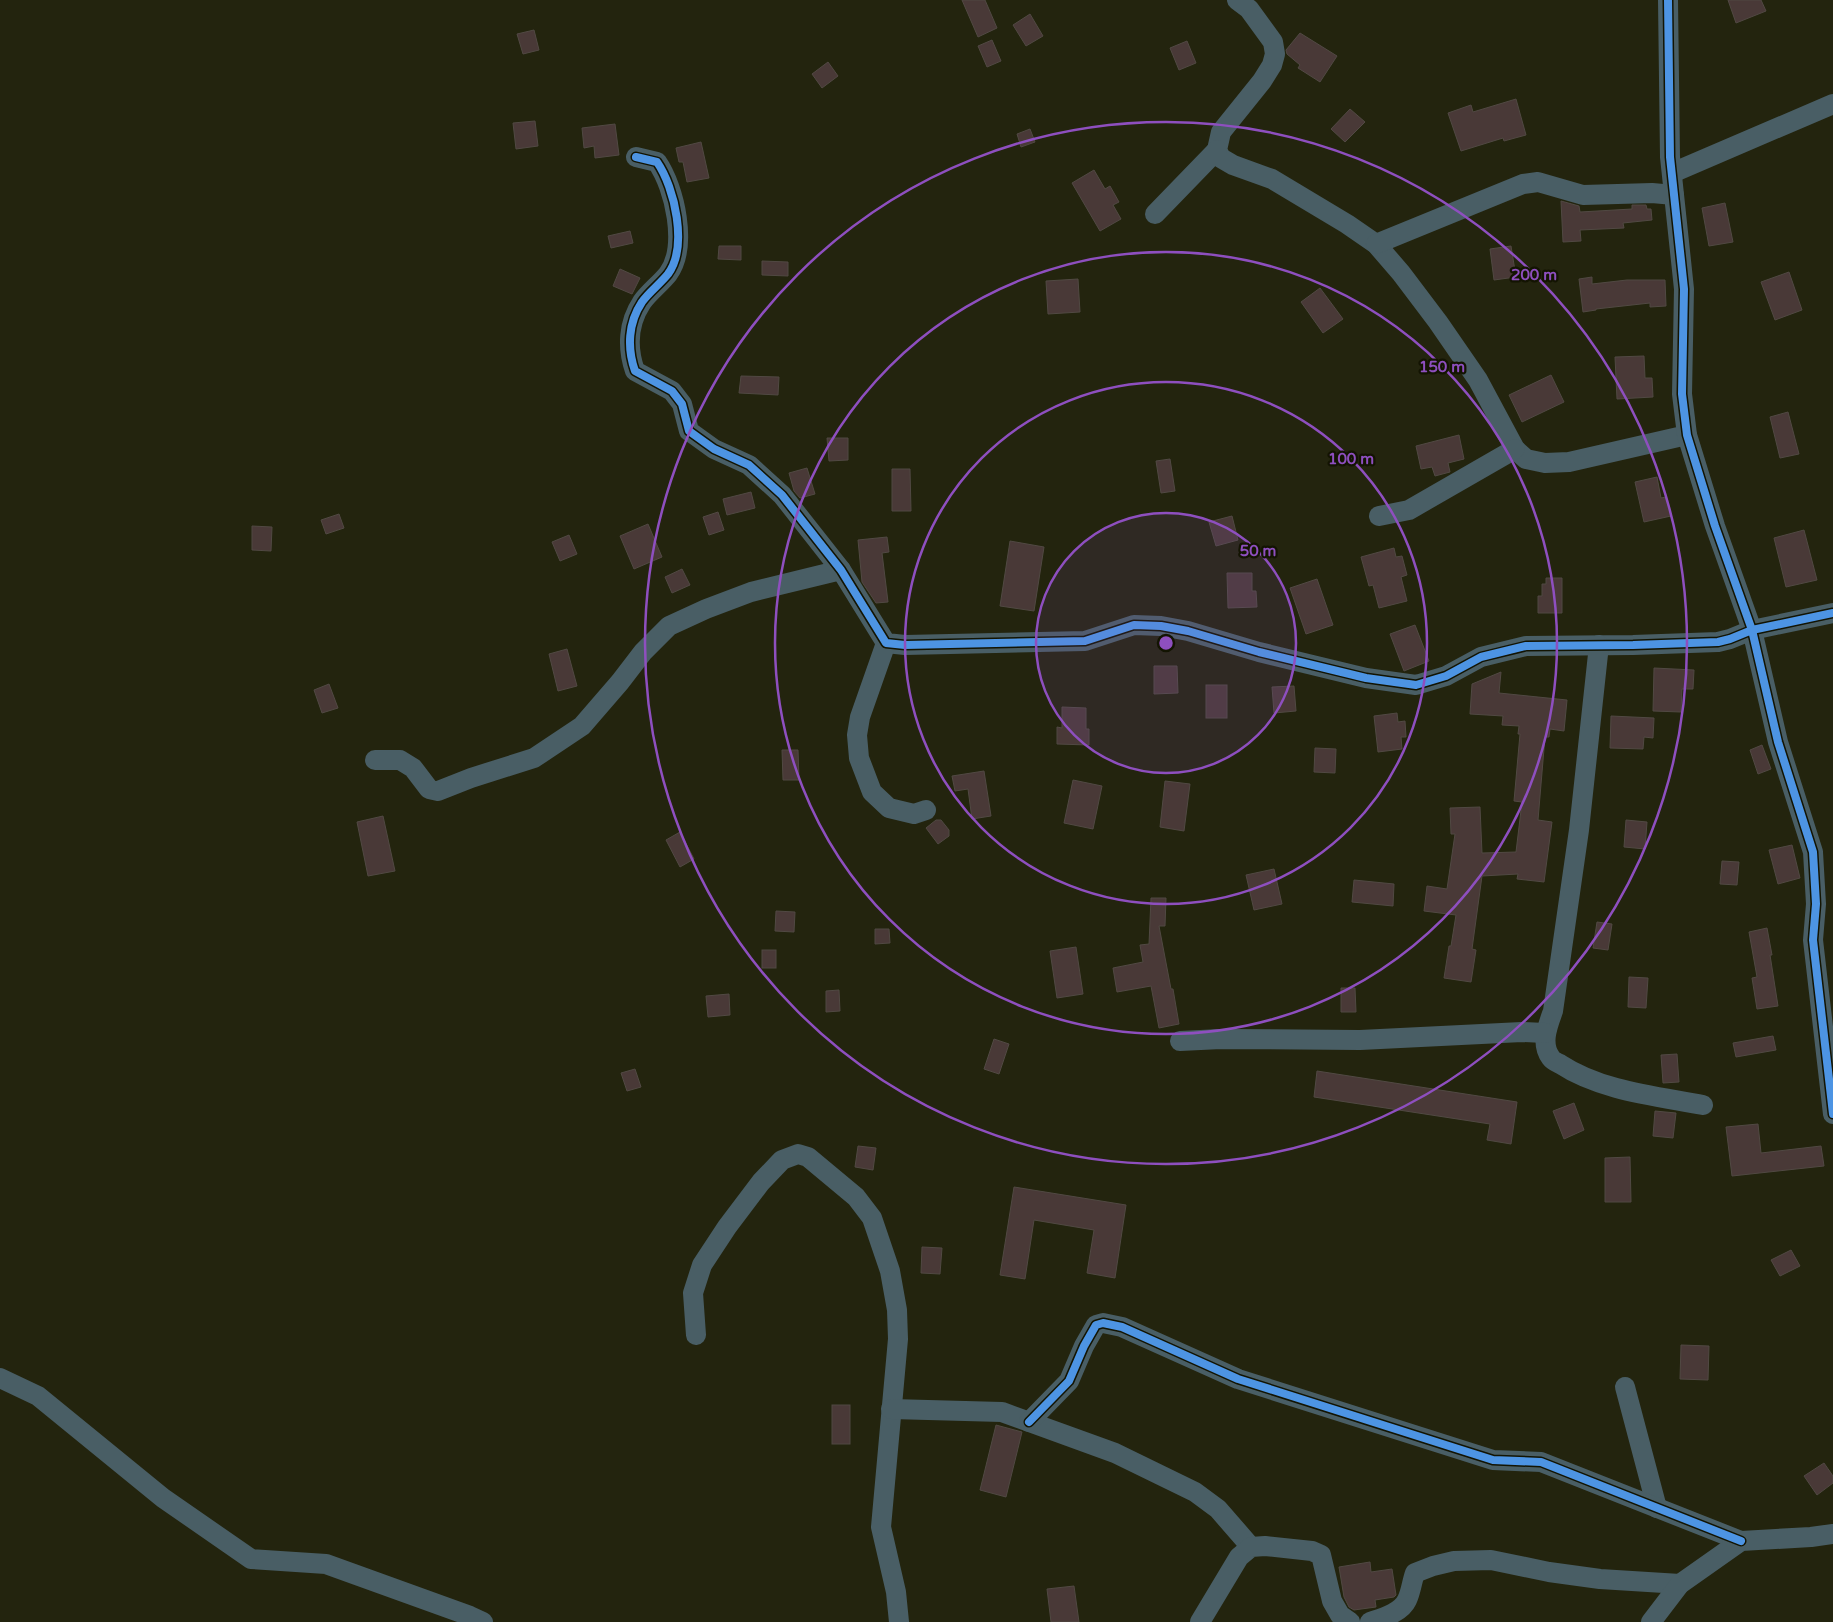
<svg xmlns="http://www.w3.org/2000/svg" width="1833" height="1622" viewBox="0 0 1833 1622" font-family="'Varela Round',sans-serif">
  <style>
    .building { fill: #493937; stroke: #514943 }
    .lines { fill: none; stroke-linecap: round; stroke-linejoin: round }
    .minor { stroke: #495e65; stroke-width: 20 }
    .cycleway-casing { stroke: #131402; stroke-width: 11 }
    .cycleway { stroke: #4d94e3; stroke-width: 8 }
    .ring { fill: none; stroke: #8e4fbf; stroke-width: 2.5 }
    .centre { fill: #8e4fbf; stroke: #131402; stroke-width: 2.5 }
    .ring-label { font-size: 15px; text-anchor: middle; font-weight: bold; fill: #8e4fbf; stroke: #131402; stroke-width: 4.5; stroke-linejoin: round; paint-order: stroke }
  </style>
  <rect width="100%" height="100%" fill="#23240e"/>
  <g class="building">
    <path d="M962,0H985L997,28L978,37Z"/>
    <path d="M1728,0H1761L1766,11L1736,23Z"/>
    <path d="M1030,14L1043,36L1026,46L1013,25Z"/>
    <path d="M534,30L539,50L523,54L517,34Z"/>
    <path d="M1300,33L1337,56L1320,82L1298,68L1300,65L1287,54L1286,50Z"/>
    <path d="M992,40L1001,61L987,67L978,46Z"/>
    <path d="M1187,41L1196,63L1179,70L1170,48Z"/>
    <path d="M828,62L838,76L822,88L812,74Z"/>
    <path d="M1516,99L1526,135L1504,141L1503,138L1461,151L1448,113L1471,105L1473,112Z"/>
    <path d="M1350,109L1365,122L1345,142L1331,129Z"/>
    <path d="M535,121L538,146L516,149L513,123Z"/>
    <path d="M615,124L619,155L595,158L594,146L584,148L582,128Z"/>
    <path d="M1030,129L1035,142L1021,147L1017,134Z"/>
    <path d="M701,142L709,178L687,182L683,162H679L676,148Z"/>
    <path d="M1094,170L1105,189L1110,186L1119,202L1113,205L1121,219L1100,231L1072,183Z"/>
    <path d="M1561,201L1579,206L1580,212L1632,209V205H1646L1647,209H1651L1652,220L1623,223L1624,228L1580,230L1581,241L1563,242Z"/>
    <path d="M1725,203L1733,242L1709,246L1702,208Z"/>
    <path d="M630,231L633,243L611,248L608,236Z"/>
    <path d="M719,246H741V260L718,259Z"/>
    <path d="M1511,246L1516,277L1494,280L1490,249Z"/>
    <path d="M762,261L788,262V276L762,275Z"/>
    <path d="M620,269L640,278L632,294L613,286Z"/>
    <path d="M1789,272L1802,310L1775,320L1761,282Z"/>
    <path d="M1592,277V284L1627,280H1665L1666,306L1650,307V303L1596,309V310L1583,312L1579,279Z"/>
    <path d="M1078,279L1080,312L1048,314L1046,281Z"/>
    <path d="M1320,288L1343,319L1323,333L1301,302Z"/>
    <path d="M1644,356L1645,378H1652L1653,397L1617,399L1615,357Z"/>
    <path d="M1551,375L1564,402L1522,422L1509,395Z"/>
    <path d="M741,376L779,377L778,395L739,393Z"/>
    <path d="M1788,412L1799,454L1780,458L1770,417Z"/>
    <path d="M1459,435L1464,459L1448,463L1450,472L1435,476L1432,467L1421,469L1416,446Z"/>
    <path d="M827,438H848V460L829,461Z"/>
    <path d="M1170,459L1175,491L1161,493L1156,461Z"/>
    <path d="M807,468L815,494L800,498L794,491L789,473Z"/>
    <path d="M892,469H910L911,511H892Z"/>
    <path d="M1657,477L1661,498L1666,497L1671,516L1644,522L1635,482Z"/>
    <path d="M751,492L755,508L727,515L723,499Z"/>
    <path d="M718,512L724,530L709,535L703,517Z"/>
    <path d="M339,514L344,528L326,534L321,520Z"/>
    <path d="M1232,516L1238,540L1216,546L1209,522Z"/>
    <path d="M648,524L662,557L634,569L620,536Z"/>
    <path d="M252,526L272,527L271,551L252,550Z"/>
    <path d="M1804,530L1817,580L1786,587L1774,538Z"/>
    <path d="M569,535L577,554L560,561L552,542Z"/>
    <path d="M887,537L889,552L882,553L888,602L876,603L862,582L858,540Z"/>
    <path d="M1010,541L1044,547L1034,611L1000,606Z"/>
    <path d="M1394,548L1396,557L1402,556L1407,575L1401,577L1407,601L1379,608L1373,585L1369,586L1361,557Z"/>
    <path d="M682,569L690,585L672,593L665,577Z"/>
    <path d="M1227,573H1252V591H1256L1257,607L1228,608Z"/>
    <path d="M1546,578H1562V613H1538V596H1542V584H1546Z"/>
    <path d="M1317,579L1333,625L1306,634L1290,588Z"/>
    <path d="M1415,625L1429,661L1404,671L1390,634Z"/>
    <path d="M567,649L577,686L558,691L549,654Z"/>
    <path d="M1154,666H1177L1178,693L1154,694Z"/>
    <path d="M1654,668L1694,670L1693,689H1682L1681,712L1653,711Z"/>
    <path d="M1501,672L1499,693L1567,700L1564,731L1550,729L1549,737H1545L1538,820L1552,822L1544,882L1517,879L1518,874L1482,876L1472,949L1476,950L1471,982L1444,978L1449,946H1451L1456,915L1424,911L1427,886L1447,889L1455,834H1451L1450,808L1480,807L1482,853L1516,852L1522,802L1514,801L1520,734H1518L1519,726L1502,725L1503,716L1470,714L1472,684Z"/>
    <path d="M329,684L338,708L322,713L314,690Z"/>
    <rect x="1206" y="685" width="21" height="33"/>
    <path d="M1294,686L1296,711L1274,713L1272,687Z"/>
    <path d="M1062,707L1086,708V729H1089V745L1057,744V727L1062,728Z"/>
    <path d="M1397,713L1398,722L1405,721L1406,737H1401L1402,749L1378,752L1374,716Z"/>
    <path d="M1611,716L1654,718L1653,738L1644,737L1643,749L1610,748Z"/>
    <path d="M1762,745L1771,769L1758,774L1750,750Z"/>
    <path d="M1315,748L1336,749L1335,773L1314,772Z"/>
    <path d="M782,750H798L799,780H783Z"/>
    <path d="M984,771L991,816L972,819L968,789L955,791L952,776Z"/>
    <path d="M1073,780L1102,786L1093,829L1064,823Z"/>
    <path d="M1165,781L1190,784L1184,831L1160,827Z"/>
    <path d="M383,816L395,871L368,876L357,822Z"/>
    <path d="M936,820H941L949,830V836L938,844L926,828Z"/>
    <path d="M1626,820L1647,822L1645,849L1624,847Z"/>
    <path d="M680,832L694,859L680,867L666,840Z"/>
    <path d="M1792,845L1800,878L1778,884L1769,850Z"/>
    <path d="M1722,861L1739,862L1737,885L1720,884Z"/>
    <path d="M1274,869L1282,904L1254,910L1246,875Z"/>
    <path d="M1354,880L1394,884L1393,906L1352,902Z"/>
    <path d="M1151,898H1166L1165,926H1159L1171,989H1173L1179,1024L1159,1028L1151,986L1117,992L1113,968L1143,962L1140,945L1149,944Z"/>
    <path d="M776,911L795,912L794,932L775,931Z"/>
    <path d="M1597,922L1612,924L1608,950L1593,948Z"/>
    <path d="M1767,928L1772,955H1770L1778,1006L1757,1009L1752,978L1757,977L1749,932Z"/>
    <path d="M875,929H889L890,943L875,944Z"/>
    <path d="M1076,947L1083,994L1057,998L1050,951Z"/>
    <rect x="762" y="950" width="14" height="18"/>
    <path d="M1629,977L1648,978L1646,1008L1628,1007Z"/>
    <path d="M1341,988H1355L1356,1012H1341Z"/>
    <path d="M839,990L840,1011L826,1012V991Z"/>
    <path d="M729,994L730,1015L708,1017L706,996Z"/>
    <path d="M1773,1036L1776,1050L1736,1057L1733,1043Z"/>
    <path d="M994,1039L1009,1044L999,1074L984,1069Z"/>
    <path d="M1677,1054L1679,1082L1663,1083L1661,1055Z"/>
    <path d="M635,1069L641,1087L627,1091L621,1073Z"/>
    <path d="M1317,1071L1517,1102L1511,1144L1487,1140L1490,1124L1314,1097Z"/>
    <path d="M1574,1103L1584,1130L1564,1139L1553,1111Z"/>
    <path d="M1655,1111L1676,1113L1673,1138L1653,1136Z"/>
    <path d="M1758,1124L1761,1153L1821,1146L1824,1166L1732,1176L1726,1127Z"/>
    <path d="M858,1146L876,1148L873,1170L855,1167Z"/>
    <path d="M1630,1157L1631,1202H1605V1158Z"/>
    <path d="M1014,1187L1126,1205L1115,1278L1087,1273L1094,1230L1034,1220L1025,1279L1000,1275Z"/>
    <path d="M922,1247L942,1248L940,1274L921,1273Z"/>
    <path d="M1791,1250L1800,1266L1780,1276L1771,1260Z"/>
    <path d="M1681,1345L1709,1346L1708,1380L1680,1379Z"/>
    <rect x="832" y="1405" width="18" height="39"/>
    <path d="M996,1425L1022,1432L1006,1497L980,1490Z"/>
    <path d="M1824,1463L1833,1476V1483L1817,1495L1804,1476Z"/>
    <path d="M1370,1562L1371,1572L1392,1569L1396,1595L1394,1597L1375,1600L1376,1607L1354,1610L1349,1607L1344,1597L1339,1567Z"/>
    <path d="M1074,1586L1079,1622H1051L1047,1589Z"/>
  </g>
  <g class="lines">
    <g class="minor">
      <path d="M1237,0L1249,9L1273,42L1275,54L1272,65L1262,81L1221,132L1217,150L1221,158L1233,165L1272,179L1347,224L1376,244L1401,273L1438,322L1478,380L1515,449L1526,459L1545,463L1569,462L1687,435"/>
      <path d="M1668,0L1670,157L1684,289L1682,394L1687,435L1715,526L1752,630L1778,742L1813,852L1816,904L1813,940L1833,1114"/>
      <path d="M636,157L657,162C675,188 688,247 668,274C660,284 649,292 642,302C628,323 627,348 635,371L672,391L682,404L689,431L714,449L749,465L782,495L841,570L886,643L905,645L1085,641L1134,625L1161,626L1188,631L1259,652L1366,678L1416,685L1446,676L1481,657L1526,646L1633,645L1718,642L1730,639L1752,630L1833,613"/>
      <path d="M1672,173L1833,104"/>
      <path d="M1155,214L1217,150"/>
      <path d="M1376,244L1523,184L1538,182L1583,195L1652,193L1674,195"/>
      <path d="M1379,516L1409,510L1515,449"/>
      <path d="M886,643L860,717L857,735L859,758L872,792L889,808L914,814L926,810"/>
      <path d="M1599,645L1579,830L1553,1011C1548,1025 1540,1044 1551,1058C1553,1061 1558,1063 1560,1064C1601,1091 1656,1096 1703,1105"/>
      <path d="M375,760H400L413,768L429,789L438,791L471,778L534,758L582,726L620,682L643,652L669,626L706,609L751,592L841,570"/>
      <path d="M1180,1041L1221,1039L1360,1040L1522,1032L1545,1033"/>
      <path d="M696,1335L693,1293L702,1265L727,1227L761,1182L782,1160L798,1154L808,1157L856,1197L872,1218L890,1271L897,1310L898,1339L881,1527L896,1592L899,1622"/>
      <path d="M0,1378L38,1396L163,1498L251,1559L326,1564L470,1616L483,1622"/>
      <path d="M1625,1387L1657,1508"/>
      <path d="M891,1409L1002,1412L1115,1453L1195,1492L1218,1509L1251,1547"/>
      <path d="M1029,1422L1069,1381L1084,1346L1096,1325L1103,1323L1122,1327L1238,1379L1493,1460L1541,1462L1741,1541"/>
      <path d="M1200,1622L1239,1557L1251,1547L1265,1546L1312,1551L1321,1555L1332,1601L1340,1615L1350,1622"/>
      <path d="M1370,1622C1382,1618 1401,1613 1407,1600C1411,1592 1412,1581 1415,1573L1433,1566L1454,1561L1491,1560L1549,1572L1600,1579L1680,1584"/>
      <path d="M1651,1622L1680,1584L1741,1541L1811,1537L1833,1534"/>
    </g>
    <g class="cycleway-casing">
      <g id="cycleway">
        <path d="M1668,0L1670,157L1684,289L1682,394L1687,435L1715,526L1752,630L1778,742L1813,852L1816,904L1813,940L1833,1114"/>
        <path d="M636,157L657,162C675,188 688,247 668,274C660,284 649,292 642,302C628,323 627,348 635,371L672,391L682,404L689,431L714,449L749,465L782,495L841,570L886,643L905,645L1085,641L1134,625L1161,626L1188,631L1259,652L1366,678L1416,685L1446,676L1481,657L1526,646L1633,645L1718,642L1730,639L1752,630L1833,613"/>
        <path d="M1029,1422L1069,1381L1084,1346L1096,1325L1103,1323L1122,1327L1238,1379L1493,1460L1541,1462L1741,1541"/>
      </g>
    </g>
    <use href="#cycleway" class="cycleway"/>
  </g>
  <circle cx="1166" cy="643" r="130" fill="#8e4fbf" fill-opacity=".12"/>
  <g class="ring">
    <circle cx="1166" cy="643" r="130"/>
    <circle cx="1166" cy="643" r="261"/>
    <circle cx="1166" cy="643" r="391"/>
    <circle cx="1166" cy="643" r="521"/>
  </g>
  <circle cx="1166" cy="643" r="8" class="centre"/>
  <g class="ring-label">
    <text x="1534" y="280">200 m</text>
    <text x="1442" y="372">150 m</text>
    <text x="1351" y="464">100 m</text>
    <text x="1258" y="556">50 m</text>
  </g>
</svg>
